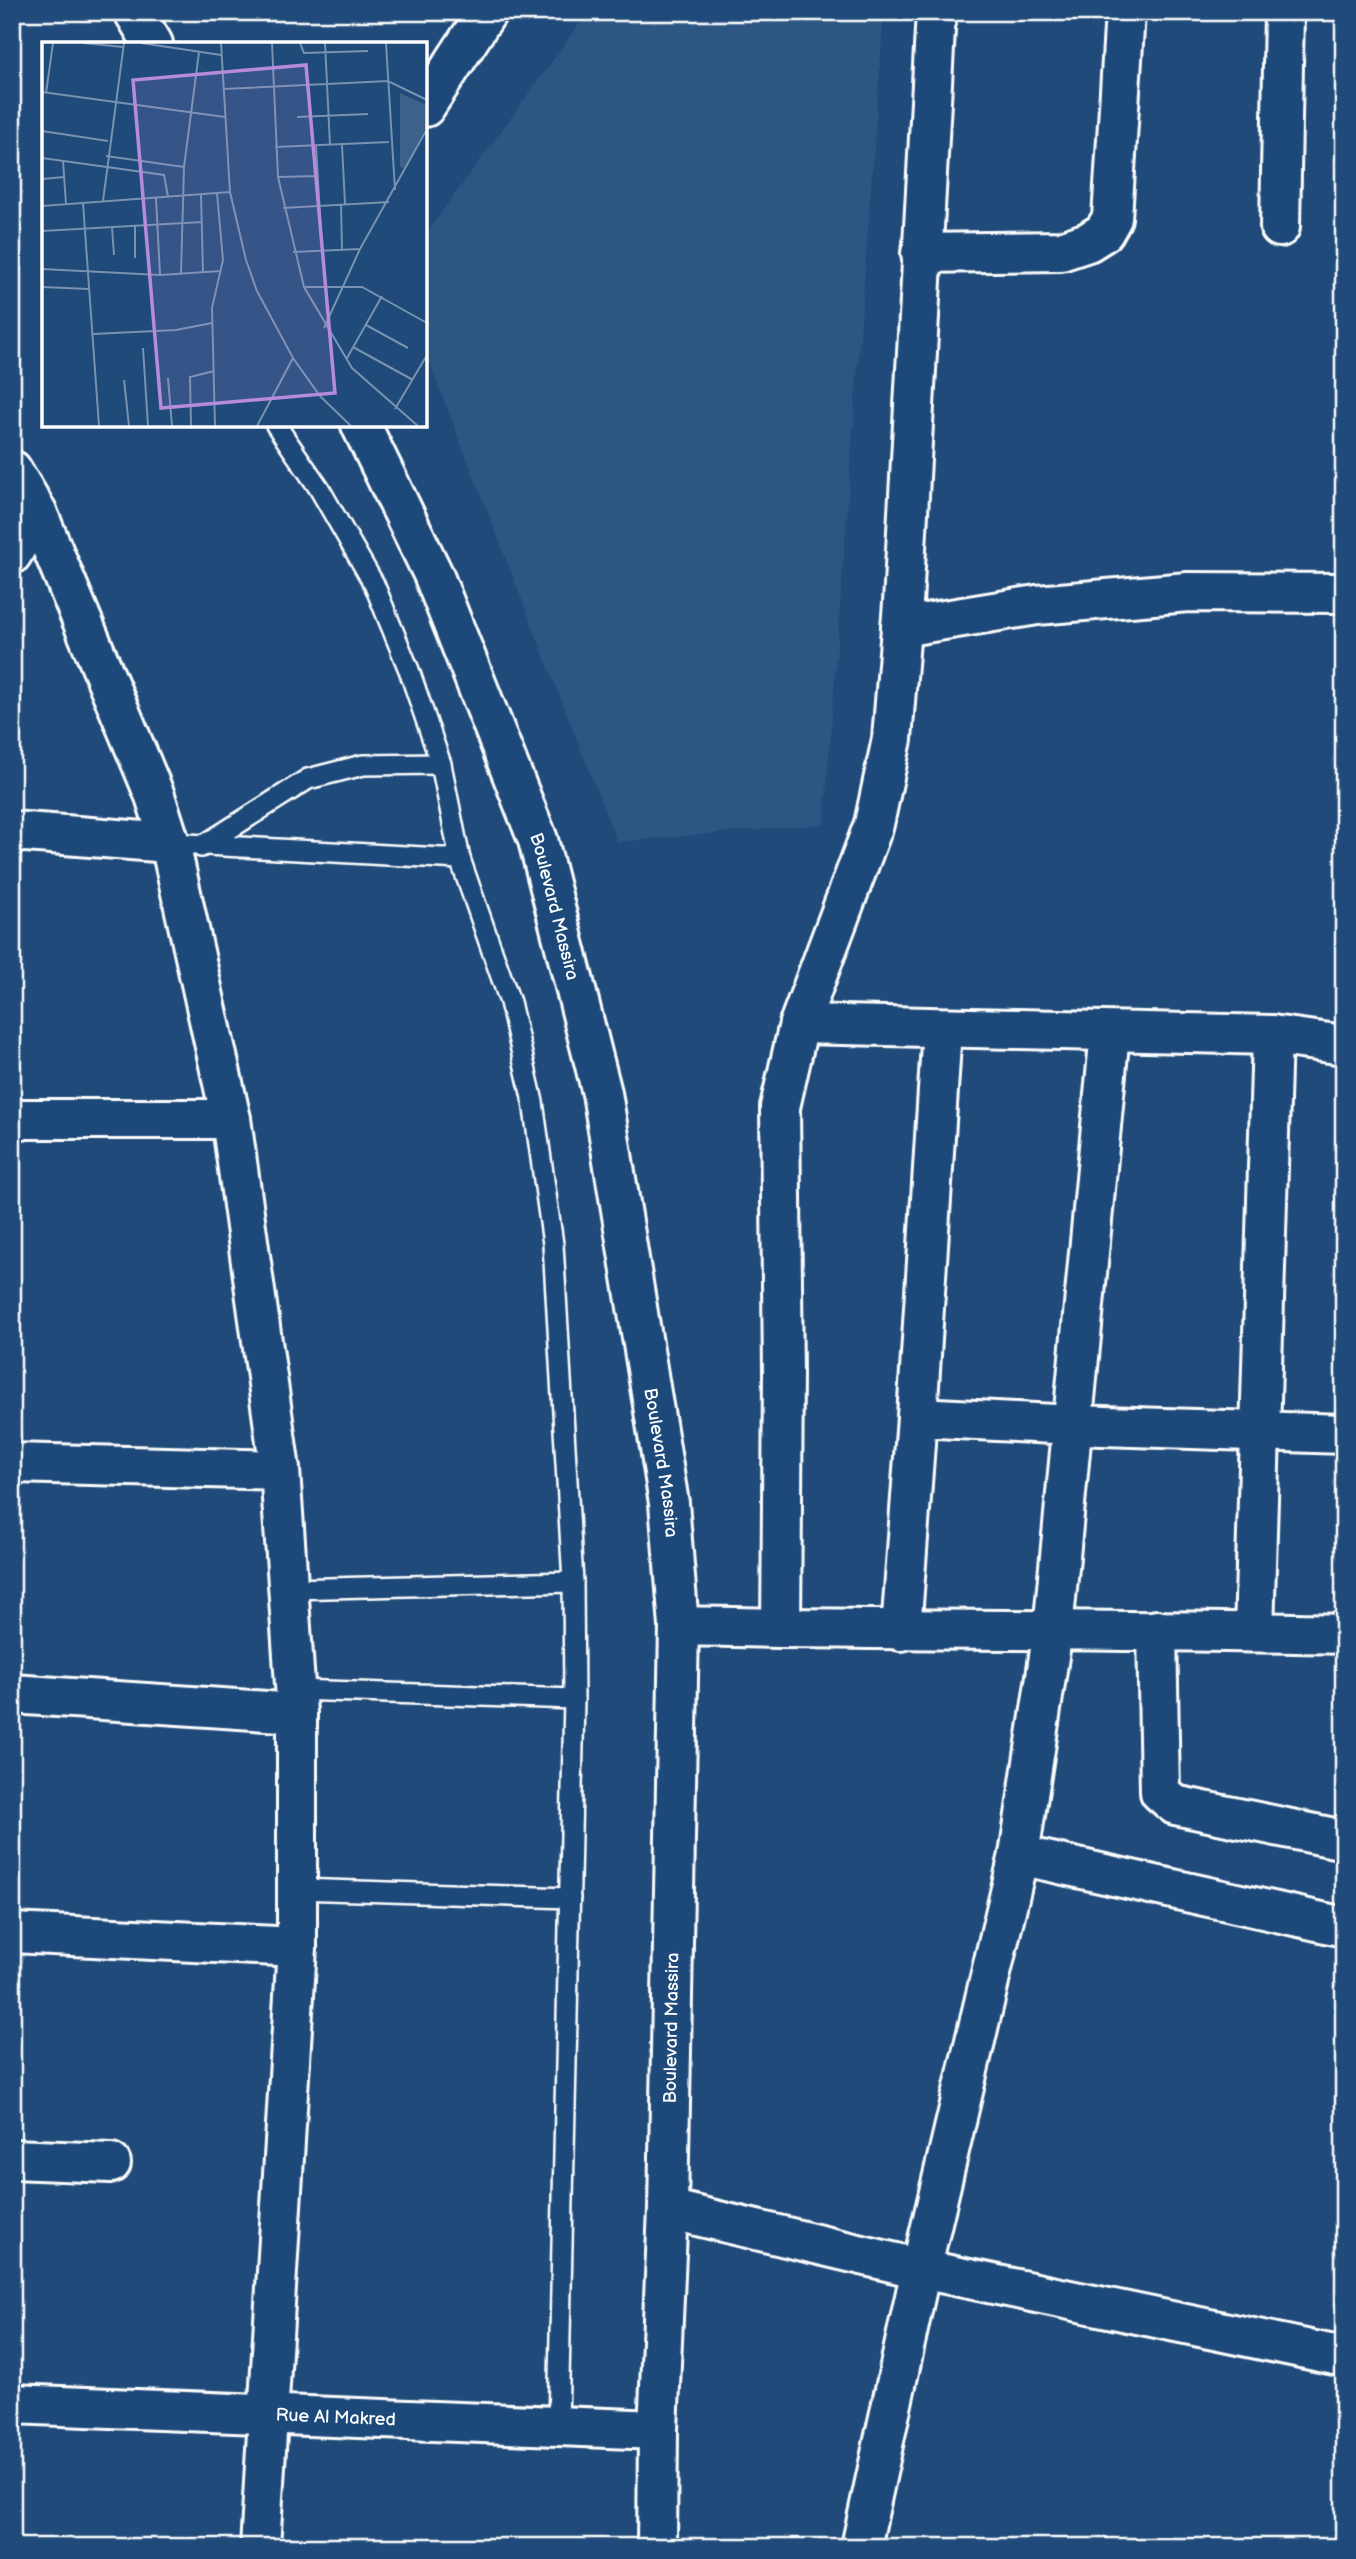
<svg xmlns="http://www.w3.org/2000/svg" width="1356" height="2559" viewBox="0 0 1356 2559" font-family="'Balsamiq Sans',sans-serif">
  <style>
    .built { fill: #2e5683 }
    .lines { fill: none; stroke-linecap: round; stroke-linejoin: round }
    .lane-casing { stroke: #fff; stroke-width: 24 }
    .street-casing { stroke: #fff; stroke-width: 44 }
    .secondary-casing { stroke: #fff; stroke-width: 44 }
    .lane { stroke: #1f4a7a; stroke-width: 19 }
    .street { stroke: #1f4a7a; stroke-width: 38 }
    .secondary { stroke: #1f4a7a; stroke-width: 38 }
    .labels { text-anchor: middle; stroke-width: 7; stroke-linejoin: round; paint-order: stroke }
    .street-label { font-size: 18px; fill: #fff; stroke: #1f4a7a }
    .inset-road { fill: none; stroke: #7992af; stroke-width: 2 }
    .view { fill: #b68bdc; fill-opacity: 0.15; stroke: #b68bdc; stroke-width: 3.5 }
    .inset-edge { fill: none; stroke: #fff; stroke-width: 3.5 }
  </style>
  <rect width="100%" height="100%" fill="#1f4a7a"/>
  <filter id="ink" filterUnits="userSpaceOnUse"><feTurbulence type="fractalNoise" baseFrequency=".0143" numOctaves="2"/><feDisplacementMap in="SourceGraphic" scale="14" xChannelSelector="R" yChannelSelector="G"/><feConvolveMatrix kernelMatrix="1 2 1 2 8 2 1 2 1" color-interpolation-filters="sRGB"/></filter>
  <g filter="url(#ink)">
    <path class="built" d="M588,12H884L824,824L617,842L425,352V235Z"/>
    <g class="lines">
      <g class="lane-casing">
        <g id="lane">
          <path d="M276,425L319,488L374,584L409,670L441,764L460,859L510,1002L533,1102L553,1244L573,1582L574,1699L558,2426"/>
          <path d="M170,843L460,859"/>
          <path d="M201,847L308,779L363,765L441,764"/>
          <path d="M288,1589L573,1582"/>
          <path d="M295,1690L574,1699"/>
          <path d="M297,1889L570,1898"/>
        </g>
      </g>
      <g class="street-casing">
        <g id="street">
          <path d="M425,107L487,12"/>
          <path d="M1280,227L1284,12"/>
          <path d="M921,253L1061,251L1088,242L1104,232L1112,218L1125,12"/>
          <path d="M12,470L37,512L155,796L170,843L231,1119L280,1470L297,1713V1947L260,2547"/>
          <path d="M12,554L37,512"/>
          <path d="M901,627L1037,605L1188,592L1344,593"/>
          <path d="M12,831L170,843"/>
          <path d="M799,1024L1272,1035L1344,1045"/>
          <path d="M12,1119H231"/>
          <path d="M917,1417L1074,1425L1344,1434"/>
          <path d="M12,1463L280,1470"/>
          <path d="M679,1626C901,1631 1122,1629 1344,1634"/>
          <path d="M781,1628L783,1373L780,1107L799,1024L874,824L892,739L903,603L936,12"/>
          <path d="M1157,1630L1160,1792L1175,1805L1344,1840"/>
          <path d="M901,1631L917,1417L942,1028"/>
          <path d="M1254,1632L1272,1035"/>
          <path d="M12,1694L297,1713"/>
          <path d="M1019,1855L1344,1927"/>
          <path d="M12,1933L297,1947"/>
          <path d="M12,2159L111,2163"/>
          <path d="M668,2209L921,2269L1344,2357"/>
          <path id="s1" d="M12,2404L658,2430"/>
          <path d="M861,2547L921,2269L1019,1855L1053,1630L1110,1032"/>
        </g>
      </g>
      <g class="secondary-casing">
        <g id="secondary">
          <path d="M134,12L153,44"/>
          <path id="s2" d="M361,425L433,574L538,840L602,1093L669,1503L679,1626L668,2209L658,2430L657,2547"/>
        </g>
      </g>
      <use href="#lane" class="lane"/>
      <use href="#street" class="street"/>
      <use href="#secondary" class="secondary"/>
    </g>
  </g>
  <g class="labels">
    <g class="street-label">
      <text dy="6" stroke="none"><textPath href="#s2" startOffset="520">Boulevard Massira</textPath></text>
      <text dy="6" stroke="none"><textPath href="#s2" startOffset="1087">Boulevard Massira</textPath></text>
      <text transform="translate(671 2028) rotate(-89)" y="6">Boulevard Massira</text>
      <text dy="6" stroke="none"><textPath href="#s1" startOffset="324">Rue Al Makred</textPath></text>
    </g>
  </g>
  <g transform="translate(42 42)">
    <rect width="385" height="385" fill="#1f4a7a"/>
    <path d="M358,51L385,63V83L363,127L358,125Z" fill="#3c618b"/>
    <path class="inset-road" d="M41,1L81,5M99,1L179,13M179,1L188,150L204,218L215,249L251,316L278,354L309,384M230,1L236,135L262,245L310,326L376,384M258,1L262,11L326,9M283,1L288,103M344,1L353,148M181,47L346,39L385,58M0,50L183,75M4,51L11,1M255,75L326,72M0,89L66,99M274,103L280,208M300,103L303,162M233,105L347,100M64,114L142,125M0,116L122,133L126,155M21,119L24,162M236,135L276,134M0,137L22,135M159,152L161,230M114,156L118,233M61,159L82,1M41,161L57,384M299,162L300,207M0,164L188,150M241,166L347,160M93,183V216M70,185L72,213M0,189L160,180M251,210L318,207M0,227L118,233L179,229M139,231L142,125L157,10M0,245L47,247M262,245H320L385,281M324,283L366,306M282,286L318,207L385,87M51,292L134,288L170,281M311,305L371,338M101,306L106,384M305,316L340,254M126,336L130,384M82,338L87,384M353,367L385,313M149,384L148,335L172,329M173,384L170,266L181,218L175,151M215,384L251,316"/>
    <path class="view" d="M264,23L293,351L119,366L91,38Z"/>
    <rect width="385" height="385" class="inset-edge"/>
  </g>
  <rect width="1356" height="2559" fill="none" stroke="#1f4a7a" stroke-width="42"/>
  <rect x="21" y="21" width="1314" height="2517" fill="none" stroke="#fff" stroke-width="2.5" filter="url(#ink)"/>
</svg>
